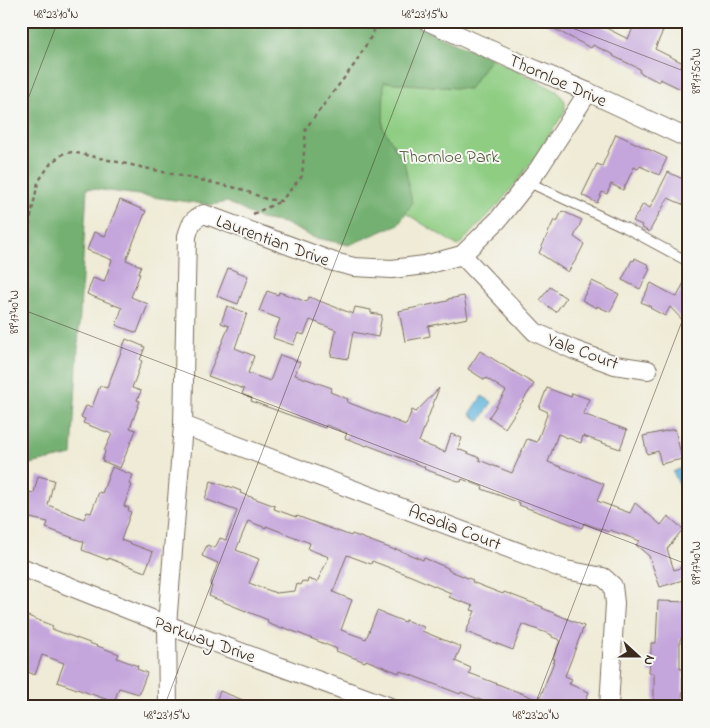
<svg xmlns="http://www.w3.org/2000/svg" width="710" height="728" viewBox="0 0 710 728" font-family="'Indie Flower',sans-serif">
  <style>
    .green { fill: #8fcd83; stroke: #657c50 }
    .forest { fill: #73b071; stroke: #576d48 }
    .water { fill: #62b6de; stroke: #4e707e }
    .building { fill: #c4a5dc; fill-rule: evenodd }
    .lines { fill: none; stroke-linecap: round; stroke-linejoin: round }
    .lane-casing { stroke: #7a6e5e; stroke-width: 11 }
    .street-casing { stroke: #7a6e5e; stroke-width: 20 }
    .path { stroke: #7a6e5e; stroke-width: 2.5; stroke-dasharray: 4 4; stroke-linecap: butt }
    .lane { stroke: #fff; stroke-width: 9 }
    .street { stroke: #fff; stroke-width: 18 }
    .ticks { fill: none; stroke: #3b2a1e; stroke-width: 1; stroke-opacity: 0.45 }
    .labels { text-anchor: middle; stroke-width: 4; stroke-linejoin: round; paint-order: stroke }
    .street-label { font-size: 18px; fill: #3b2a1e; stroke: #f6f6f2 }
    .park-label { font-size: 18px; fill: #545b3c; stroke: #f6f6f2 }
    .neatline { fill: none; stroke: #3b2a1e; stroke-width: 2 }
    .ticks-label { font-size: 12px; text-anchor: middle; fill: #3b2a1e }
  </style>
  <rect width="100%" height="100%" fill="#f6f6f2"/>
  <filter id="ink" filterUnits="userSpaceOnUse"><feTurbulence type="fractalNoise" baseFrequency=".02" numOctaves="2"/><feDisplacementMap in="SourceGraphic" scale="10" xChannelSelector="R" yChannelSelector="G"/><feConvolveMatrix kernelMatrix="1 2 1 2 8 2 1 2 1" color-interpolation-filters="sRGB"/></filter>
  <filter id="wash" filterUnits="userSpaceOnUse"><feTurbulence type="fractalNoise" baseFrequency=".0096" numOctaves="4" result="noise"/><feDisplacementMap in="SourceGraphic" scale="20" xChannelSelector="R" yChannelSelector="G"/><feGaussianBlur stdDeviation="1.12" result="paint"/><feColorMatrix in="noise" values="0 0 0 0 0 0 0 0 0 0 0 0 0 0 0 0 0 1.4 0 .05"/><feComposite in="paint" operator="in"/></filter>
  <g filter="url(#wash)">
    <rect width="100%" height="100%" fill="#efebd6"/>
    <path class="green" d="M491,58L557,91L565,101V111L535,157L515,184L498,205L458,246L396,207L369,139L384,82L469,89Z"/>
    <path class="forest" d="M21,21H405L491,58L469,89L384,82L383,128L404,161L412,203L399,224L349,245L312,237L284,223L260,219L227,202L211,205L87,188L72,455L21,466Z"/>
    <g class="water">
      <path d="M482,396L492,402L480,421L470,414Z"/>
      <path d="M683,467L689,479V490L683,493L673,472Z"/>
    </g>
    <g id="blocks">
      <g class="building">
        <path d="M539,21H595L603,25L602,26L628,39L636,21H654L665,26L655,49L683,63L681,66L689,70V93L660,79L659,82L639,72L640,69L613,56L614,55L593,45L591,48Z"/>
        <path d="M616,134L667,158L659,175L640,166L638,169L634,167L623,190L611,184L607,194L602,192L597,203L582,195L597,164L602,166Z"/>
        <path d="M668,172L689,182V207L668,198L649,232L641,227L642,225L633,221L643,204L650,208Z"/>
        <path d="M120,200L146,211L126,260L141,266L138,274H140L131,297L148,304L137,333L116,325L122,308L87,294L93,278L104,282L112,260L87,250L94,232L105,236Z"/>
        <path d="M562,211L582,220L574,237L584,244L577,258L568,272L539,253L554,220L557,222Z"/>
        <path d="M635,258L649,265L648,268L650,269L640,289L622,280L632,260L634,261Z"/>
        <path d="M228,268L248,276L238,304L217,296Z"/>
        <path d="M689,272V327L670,307L665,316L650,308L651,307L641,302L651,283L677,297Z"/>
        <path d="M592,281L619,294L610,312L597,306V308L582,300Z"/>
        <path d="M550,287L566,298L556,312L540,300Z"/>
        <path d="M267,291L278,295L279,292L307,302L309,297L353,314L355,307L371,310V313L382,315L378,337L353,332L348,359L331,356L336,330L310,320L304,335L298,333L293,345L273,338L280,319L259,311Z"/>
        <path d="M464,296L468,318L428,326L430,336L405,341L399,311L448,301V299Z"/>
        <path d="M227,306L247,313L235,348L254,356L248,373L270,381L280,355L300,362L295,375L332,388L330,392L348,399L347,402L406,425L412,410L416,412L439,388L419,442L445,452L451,434L462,438L458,449L480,458L479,460L512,473L527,439L537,442L548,412L539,408L547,388L571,397L572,393L589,399L583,414L627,430L620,449L583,436L581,443L558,434L548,462L604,484L597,501L630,513L635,503L661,525L668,516L683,529L667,549L674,570L689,565V578L660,587L649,556L636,545L640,541L610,530L609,532L584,523L582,528L519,505L520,503L482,489L483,487L462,479L461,482L424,469L425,467L367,445V446L345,438L347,433L326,425L325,428L251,401L252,398L242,394L244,389L208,376L229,326L221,323Z"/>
        <path d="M126,339L145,347L140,360L142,361L132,388L141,391L137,400L140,401L130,428L136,430L120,468L102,461L105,452L104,451L112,434L83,423L85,419L81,417L86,406L92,407L100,386L107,388Z"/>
        <path d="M480,351L534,384L505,428L489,417L506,391L486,378L485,380L468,369Z"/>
        <path d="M675,429L682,459L661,464L658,451L647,454L643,436Z"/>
        <path d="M112,467L133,475L129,484L132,485L124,506L129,508L128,511L131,512L121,540L153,552L145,572L108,558V560L82,550L84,542L46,528L48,522L21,516V490L34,493L38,476L54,480L48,505L84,519L87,512L91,513L99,492L102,493Z"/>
        <path d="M211,481L228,487V486L241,491L240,493L275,506L274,509L296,517L297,516L351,536L352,534L395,550L396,549L423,560L424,558L448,568V570L473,580L472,582L482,586L503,594L504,592L543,607L542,608L584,626L565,676L572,679L569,684L589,692L583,707H487L488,703L461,692L460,694L400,671L399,673L366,660L365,662L336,651L337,649L303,635L282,627V629L267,623L268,620L209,596L212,586L210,585L218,563L202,556L207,545L215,548L220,538L226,540L237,511L205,499ZM248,521L266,528V526L310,543L308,549L329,557L317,582L308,579L307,583L302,581L300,585L297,584L295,591L276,593L249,583L259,559L236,550ZM347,555L371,564L372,561L411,576L451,593L449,597L473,606L471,610L475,611L466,632L513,650L522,624L552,635V637L560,640L553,659H555L539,700L469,673L471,668L455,661L461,647L422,631L424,627L405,620V622L377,611L366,639L341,630L352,600L333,592Z"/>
        <path d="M658,601L689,602V639H680V669H683L682,706L654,705V673H649L650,655H651V643H656Z"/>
        <path d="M28,616L53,626L52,629L119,654L117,658L138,666L137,669L147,673L139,694L119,688L114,702L57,682L64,663L42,655L35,675L21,669V662L27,647L21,644L25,634L22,633Z"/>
        <path d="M220,691L258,706L257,707H214Z"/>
      </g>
    </g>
  </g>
  <g filter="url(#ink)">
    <use href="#blocks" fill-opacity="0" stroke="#7a6e5e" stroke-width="1"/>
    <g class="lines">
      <g class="lane-casing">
        <path id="lane" d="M528,182L626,228L689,262"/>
      </g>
      <g class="street-casing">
        <g id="street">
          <path d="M427,21L511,59L588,92L689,139"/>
          <path d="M462,255L535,332L574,350L615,365L648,370"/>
          <path d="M183,425L566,570L603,577L613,586L615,603L609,707"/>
          <path d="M21,567L167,625L390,707"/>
          <path d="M168,707L167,625L183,425L187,236C191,224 191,220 204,214L334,262L354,267L392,269L425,265L462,255L498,220L539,168L588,92"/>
        </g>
      </g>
      <g class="path">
        <path d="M253,214L279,202"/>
        <path d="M21,265L38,182L51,163L63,154L72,152L241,189L266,199L281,201L302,176L306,128L354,65L372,35L377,21"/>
      </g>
      <use href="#lane" class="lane"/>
      <use href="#street" class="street"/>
    </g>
  </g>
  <path class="ticks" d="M554,21L689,73M21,117L58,21M21,309L689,565M164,707L428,21M534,707L689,303"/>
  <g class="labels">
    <g class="street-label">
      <text transform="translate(558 80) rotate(24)" y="6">Thornloe Drive</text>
      <text transform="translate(273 240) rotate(20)" y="6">Laurentian Drive</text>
      <text transform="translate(583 351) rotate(20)" y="6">Yale Court</text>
      <text transform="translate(455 527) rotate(21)" y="6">Acadia Court</text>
      <text transform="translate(205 639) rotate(20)" y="6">Parkway Drive</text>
    </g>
    <g class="park-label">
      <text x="449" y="162">Thornloe Park</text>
    </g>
  </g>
  <rect width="710" height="728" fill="none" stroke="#f6f6f2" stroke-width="55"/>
  <g transform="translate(638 656) rotate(111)" stroke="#f6f6f2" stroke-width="4" paint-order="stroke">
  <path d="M0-4L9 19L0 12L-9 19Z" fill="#3b2a1e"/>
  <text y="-8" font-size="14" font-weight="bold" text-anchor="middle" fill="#3b2a1e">N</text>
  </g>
  <rect x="28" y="28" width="654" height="672" class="neatline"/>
  <g class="ticks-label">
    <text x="56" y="18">48°23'10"N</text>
    <text x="425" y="18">48°23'15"N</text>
    <text transform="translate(696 71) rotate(-90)" y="4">89°17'50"W</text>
    <text transform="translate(14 312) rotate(-90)" y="4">89°17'40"W</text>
    <text transform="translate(696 563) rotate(-90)" y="4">89°17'40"W</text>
    <text x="167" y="719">48°23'15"N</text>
    <text x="536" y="719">48°23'20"N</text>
  </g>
</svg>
